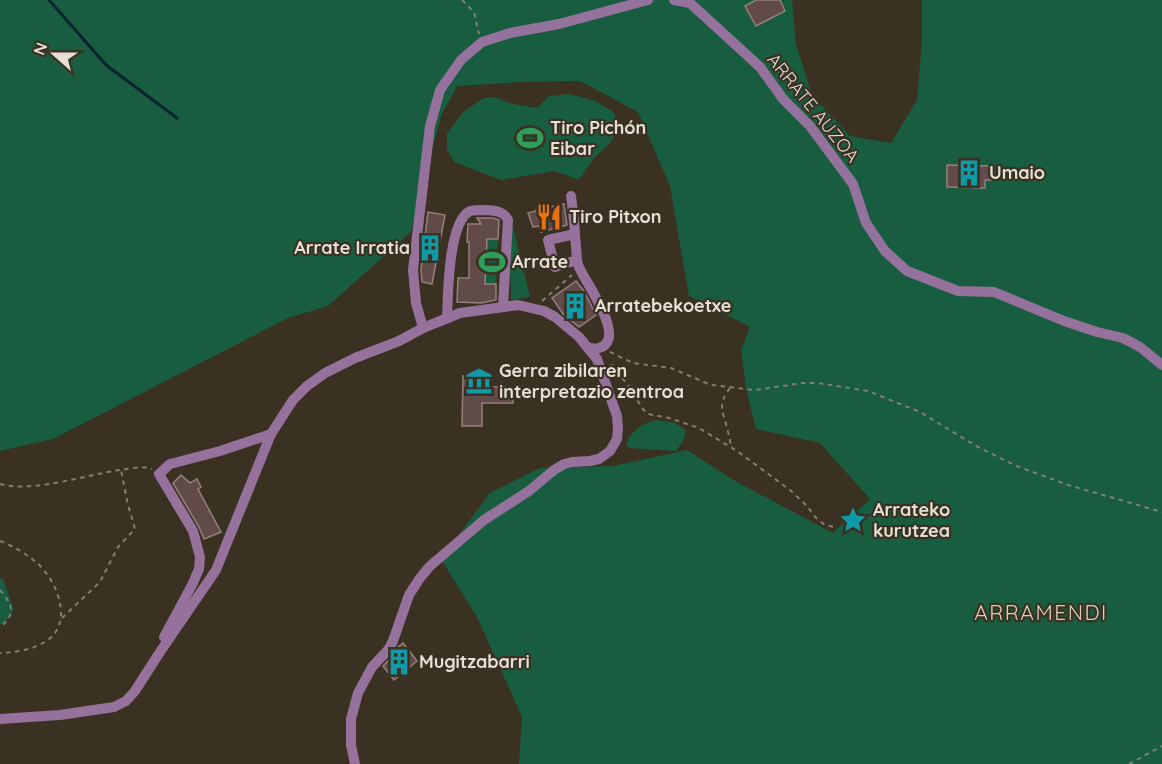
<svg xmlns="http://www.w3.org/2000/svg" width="1162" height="764" viewBox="0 0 1162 764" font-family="Quicksand,sans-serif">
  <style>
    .green { fill: #185d3f }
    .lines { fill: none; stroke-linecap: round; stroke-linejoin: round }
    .stream { stroke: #062330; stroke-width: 3 }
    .building { fill: #604b48; stroke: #967f7c; stroke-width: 1.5 }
    .path { stroke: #857d71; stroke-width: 2; stroke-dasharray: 4.5 4.5; stroke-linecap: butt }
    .minor { stroke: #94729b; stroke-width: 10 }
    .labels { text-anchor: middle; stroke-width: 4.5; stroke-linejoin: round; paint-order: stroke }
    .street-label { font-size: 18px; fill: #e6e0d6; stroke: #3a3122 }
    .poi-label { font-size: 18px; font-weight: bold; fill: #e6e0d6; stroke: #3a3122; text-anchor: start }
    .quarter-label { font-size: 21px; letter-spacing: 1.5px; fill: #dbcfbc; stroke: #3a3122 }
  </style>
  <rect width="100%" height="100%" fill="#3a3122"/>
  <g class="green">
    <path d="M0,0H792L796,44L812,95L850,136L891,143L917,100L922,40V0H1162V764H519L522,717L478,619L441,559L487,497L488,494L540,468L613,466L687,450L735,481L833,533L870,499L820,443L756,429L746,389L741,350L750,327L689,296L670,186L638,112L580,81L521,82L457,86L441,116L411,232L328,306L288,318L53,439L0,451Z"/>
    <path d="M570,94L595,101L614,112L618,127L611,142L593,159L579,180L555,171L501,180L454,162L447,149V134L463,112L484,98L494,97L513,104L537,108L549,96Z"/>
    <path d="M512,222L530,297L511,300L509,223Z"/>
    <path d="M487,239H498L496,284H485Z"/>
    <path d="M657,420L675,423L686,430L683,441L676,451L629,448L626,444C632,430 642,423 657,420Z"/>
    <path d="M0,578L3,579L14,610L6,621L0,625Z"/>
  </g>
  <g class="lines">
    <path class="stream" d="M49,0L106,65L177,118"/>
  </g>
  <g class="building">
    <path d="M756,0H780L785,11L756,26L745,6Z"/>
    <path d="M947,165L992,166V180H985V188L947,187Z"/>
    <path d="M564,204L567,225L541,232L539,226L533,227L528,213L536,211V210Z"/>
    <path d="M428,212L445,215L432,284L422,282L421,270Z"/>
    <path d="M477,218H493L499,220L498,239H487L485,284H496V300L481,303L457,302L458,278H469V242H467L468,224H481Z"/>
    <path d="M576,281L584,291L596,315L579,327L563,314L552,298Z"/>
    <path d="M463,376H483V387H502V392H513V403H482V426H462Z"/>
    <path d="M181,475L190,483L197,479L201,487L198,489L221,532L204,539L199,527L173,483Z"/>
    <path d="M403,643L417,661L394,680L383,666L394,655L398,647Z"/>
  </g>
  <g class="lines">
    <g class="path">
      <path d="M462,0L474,12L479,34"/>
      <path d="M542,301L572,275"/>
      <path d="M610,352L633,363L671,368L711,385L755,390L803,383H818L868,391L920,412L976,446L1014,465L1068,485L1162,512"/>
      <path d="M611,364L631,389L642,408L648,414L669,418L699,428L737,451L790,490L806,505L817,519L825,525L834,527"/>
      <path d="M730,388C716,406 724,413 728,432C730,437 730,442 731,447"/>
      <path d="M0,484C34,493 84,475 120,470C130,469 142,465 152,469"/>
      <path d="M0,541C13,546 25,553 36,562C59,582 76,628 41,644C28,651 14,652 0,653"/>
      <path d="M0,590C12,604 17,614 0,627"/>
      <path d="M62,618L100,582L118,547L135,529L128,505L121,470"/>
      <path d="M1129,764L1162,746"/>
    </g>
    <g class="minor">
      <path d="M674,0L690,3L760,67L783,99L810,126L853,184L866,223L885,251L907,271L958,291L994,292L1064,321L1097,332L1123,338L1140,347L1162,365"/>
      <path d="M571,196L574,221L577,260L555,267L548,240L575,234"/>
      <path d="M577,260C577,261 579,269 580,269C586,283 628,340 599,348C596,349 592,348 589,348"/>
      <path d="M447,318C448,296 448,222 470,211C474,210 480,210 484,210C494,211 503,210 508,220L503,306"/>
      <path d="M423,328L416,303L413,270L430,126L440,90L461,60L482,42L510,33L559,24L648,0"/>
      <path d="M164,637L192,585L199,569L200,557L193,531L159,474L170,464L220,451L271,434"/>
      <path d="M0,719L60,715L114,707L126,701L135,691L158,655L216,570L271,434L293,400L307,386L325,373L355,358L399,341L423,328L460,313L518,305L544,311L555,317L579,337L597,359L617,416L618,428L617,439L610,451L599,459L590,461L572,462L564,464L554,470L529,491L484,520L430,566L420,578L409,595L393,641L388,650L372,667L358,693L351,719V745L355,764"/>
    </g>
  </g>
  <defs>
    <g id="stadium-bare" transform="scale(2.07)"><path d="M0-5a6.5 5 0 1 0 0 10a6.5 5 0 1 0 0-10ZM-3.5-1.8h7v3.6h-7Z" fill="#2e9e5b" stroke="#3a3122" stroke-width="2.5" paint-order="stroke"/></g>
    <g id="building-bare" transform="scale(2.07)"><path d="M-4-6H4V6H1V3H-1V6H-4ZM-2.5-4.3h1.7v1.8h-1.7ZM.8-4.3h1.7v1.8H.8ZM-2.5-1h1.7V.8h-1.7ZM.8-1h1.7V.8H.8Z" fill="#0f9aa8" stroke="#3a3122" stroke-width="2.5" paint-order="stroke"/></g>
    <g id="restaurant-bare" transform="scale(2.07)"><path d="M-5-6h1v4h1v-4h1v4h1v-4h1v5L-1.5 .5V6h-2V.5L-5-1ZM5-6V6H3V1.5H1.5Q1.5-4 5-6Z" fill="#e8710a" stroke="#3a3122" stroke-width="2.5" paint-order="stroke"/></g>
    <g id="museum-bare" transform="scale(2.07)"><path d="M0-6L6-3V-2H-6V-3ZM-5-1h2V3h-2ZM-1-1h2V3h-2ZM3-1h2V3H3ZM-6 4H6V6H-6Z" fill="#0f9aa8" stroke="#3a3122" stroke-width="2.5" paint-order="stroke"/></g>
    <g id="sight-bare" transform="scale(2.07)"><path d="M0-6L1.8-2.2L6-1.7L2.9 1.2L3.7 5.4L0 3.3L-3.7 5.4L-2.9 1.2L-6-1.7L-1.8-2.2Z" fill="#0f9aa8" stroke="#3a3122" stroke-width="2.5" paint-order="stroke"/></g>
  </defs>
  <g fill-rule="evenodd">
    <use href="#stadium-bare" x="530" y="138"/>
    <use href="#building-bare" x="969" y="173"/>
    <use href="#restaurant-bare" x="549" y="217"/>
    <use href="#building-bare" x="430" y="248"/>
    <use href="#stadium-bare" x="492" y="262"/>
    <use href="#building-bare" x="575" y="306"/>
    <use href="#museum-bare" x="479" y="381"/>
    <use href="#sight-bare" x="853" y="520"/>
    <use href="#building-bare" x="399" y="662"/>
  </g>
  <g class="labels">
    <g class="street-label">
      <text transform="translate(813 108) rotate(51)" y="6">ARRATE AUZOA</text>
    </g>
    <g class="poi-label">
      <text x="550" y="134">Tiro Pichón<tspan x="550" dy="21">Eibar</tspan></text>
      <text x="989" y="179">Umaio</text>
      <text x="569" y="223">Tiro Pitxon</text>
      <text x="410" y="254" text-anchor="end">Arrate Irratia</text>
      <text x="512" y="268">Arrate</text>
      <text x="595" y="312">Arratebekoetxe</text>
      <text x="499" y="377">Gerra zibilaren<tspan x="499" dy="21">interpretazio zentroa</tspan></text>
      <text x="873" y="516">Arrateko<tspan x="873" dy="21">kurutzea</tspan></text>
      <text x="419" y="668">Mugitzabarri</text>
    </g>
    <g class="quarter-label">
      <text x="1041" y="620">ARRAMENDI</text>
    </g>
  </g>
  <g transform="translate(54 54) rotate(291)" stroke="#3a3122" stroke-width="4.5" paint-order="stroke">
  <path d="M0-4.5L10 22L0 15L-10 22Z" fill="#e6e0d6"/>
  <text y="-9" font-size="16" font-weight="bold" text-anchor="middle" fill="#e6e0d6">N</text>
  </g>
</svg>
